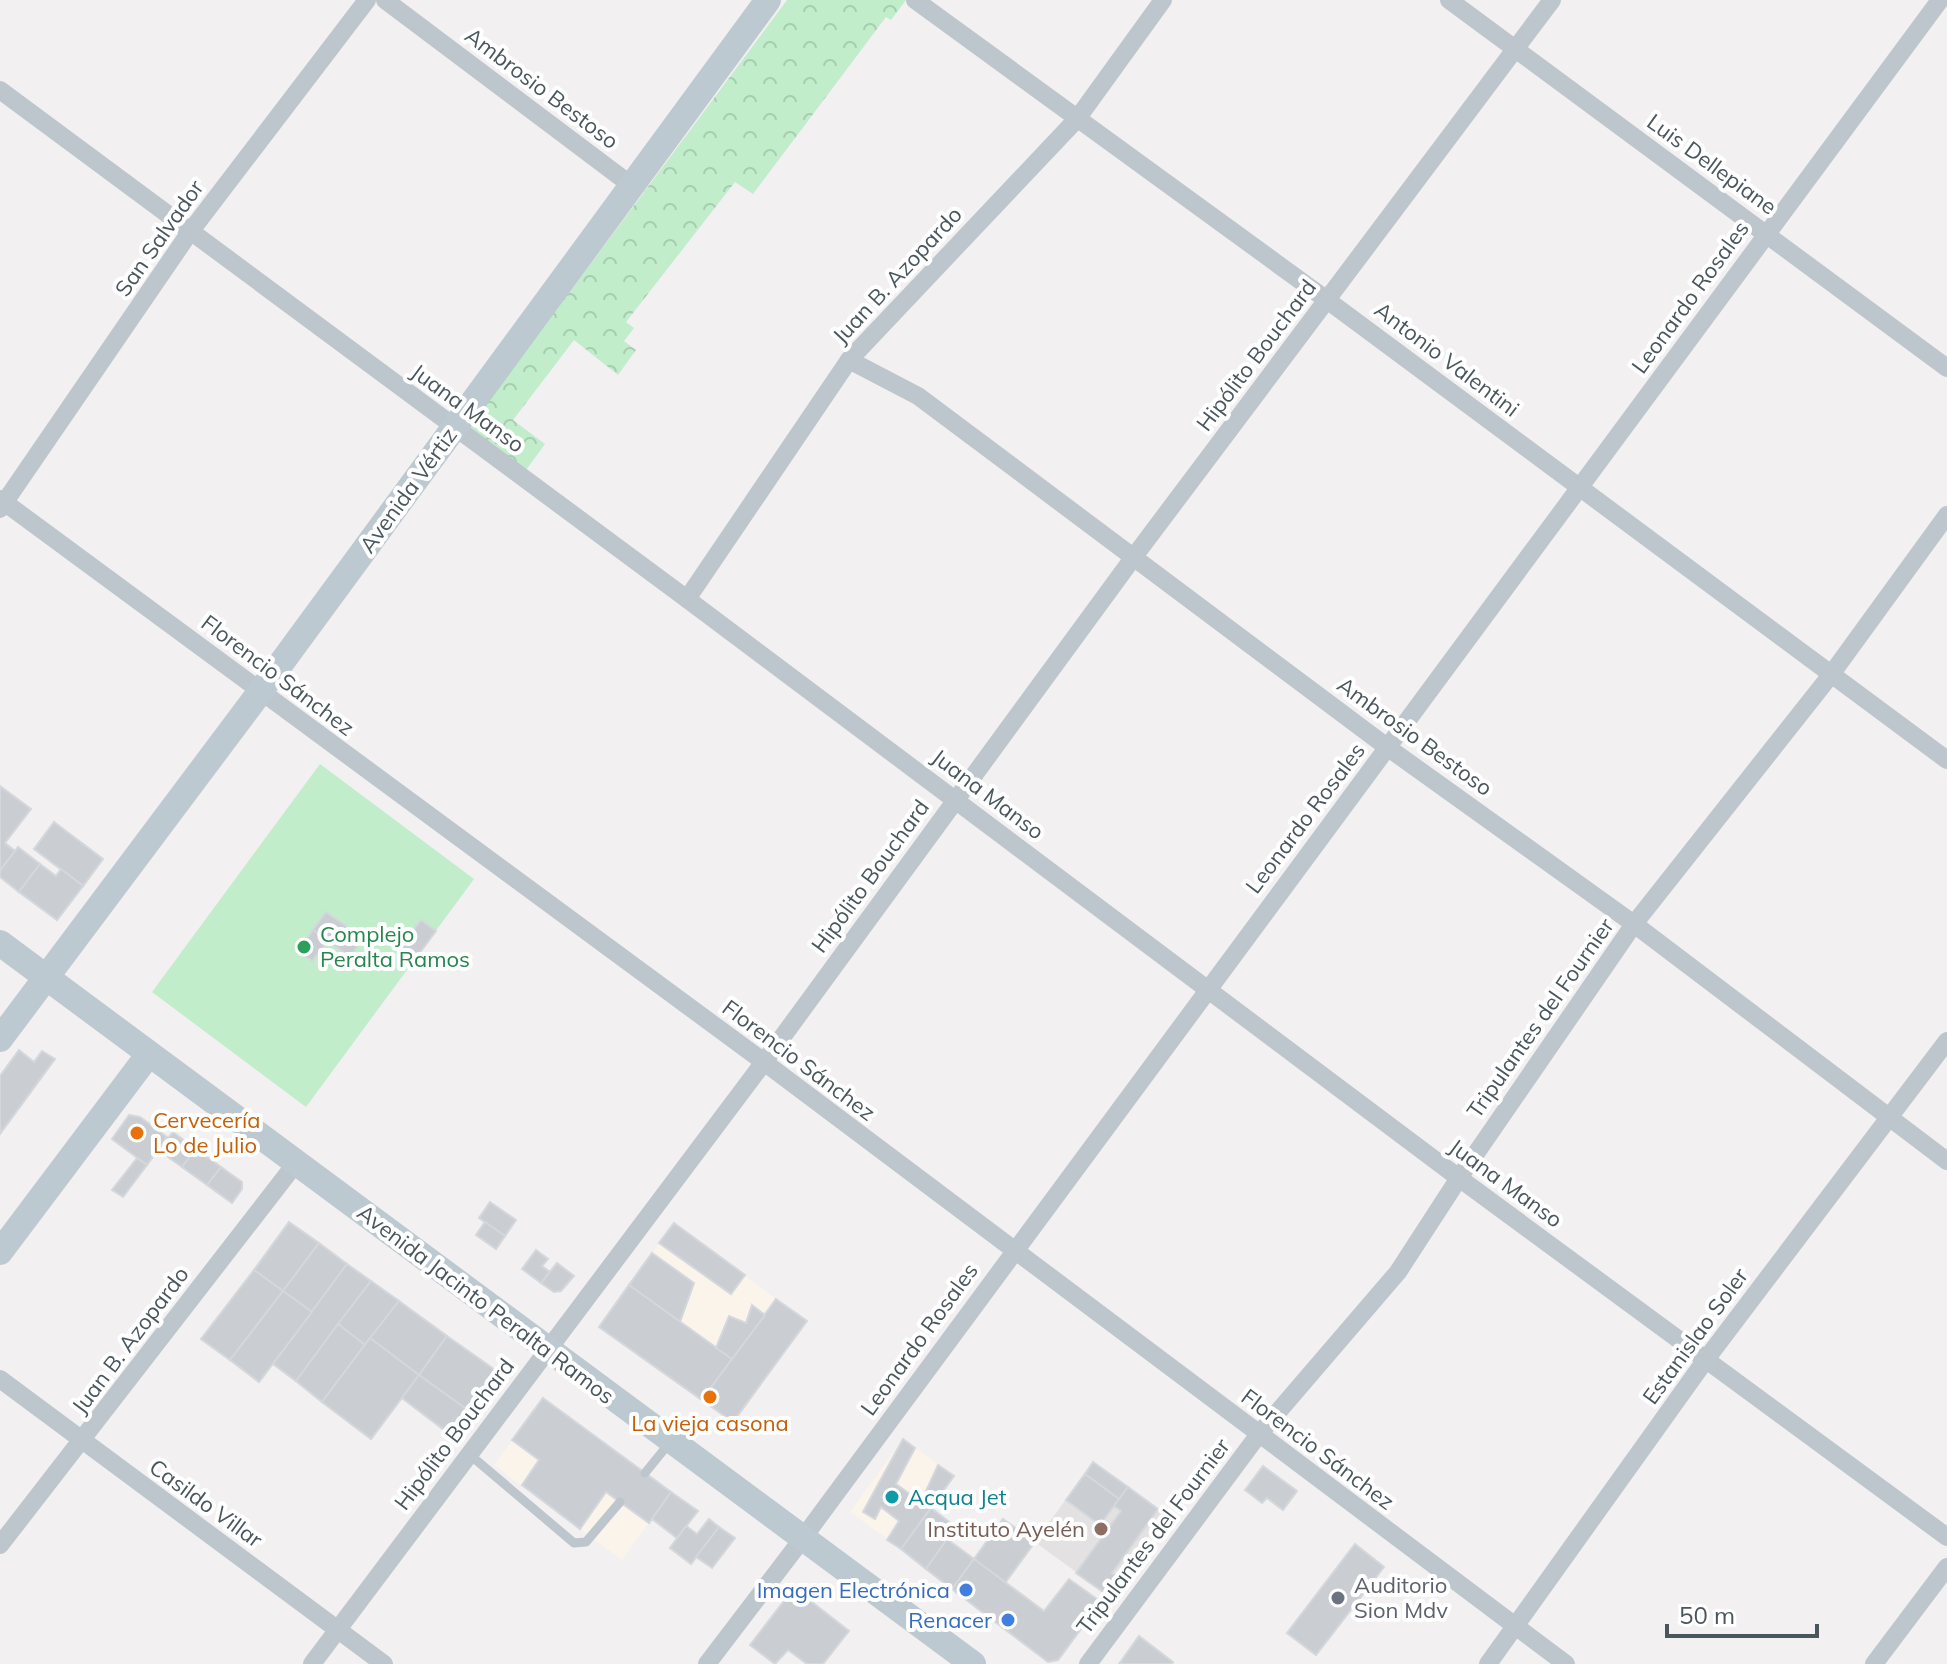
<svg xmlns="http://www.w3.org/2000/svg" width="1947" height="1664" viewBox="0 0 1947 1664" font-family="Mulish,sans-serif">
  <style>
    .commercial { fill: #fbf4eb }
    .education { fill: #e3e1e1 }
    .forest { fill: url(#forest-crowns) }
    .pitch { fill: #c1edcb }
    .building { fill: #caced2; stroke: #d4d7db; stroke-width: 2 }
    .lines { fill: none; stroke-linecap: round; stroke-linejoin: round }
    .lane { stroke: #bcc6cc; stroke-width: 9 }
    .street { stroke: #bcc6cc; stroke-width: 18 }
    .secondary { stroke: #bdc9d0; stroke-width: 26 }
    .leisure-dot { fill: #2e9e5b; stroke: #fff; stroke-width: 3 }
    .food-dot { fill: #e8710a; stroke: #fff; stroke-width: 3 }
    .culture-dot { fill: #0f9aa8; stroke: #fff; stroke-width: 3 }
    .education-dot { fill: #8d6e63; stroke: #fff; stroke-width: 3 }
    .shop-dot { fill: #3f7fe0; stroke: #fff; stroke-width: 3 }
    .worship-dot { fill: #6b7280; stroke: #fff; stroke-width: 3 }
    .labels { text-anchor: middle; stroke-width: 8; stroke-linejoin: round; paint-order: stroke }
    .street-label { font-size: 22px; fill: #49565c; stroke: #fff }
    .leisure-label { font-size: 22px; fill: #27864d; stroke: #fff; text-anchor: start }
    .food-label { font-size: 22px; fill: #c56008; stroke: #fff; text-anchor: start }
    .culture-label { font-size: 22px; fill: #0d838f; stroke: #fff; text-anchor: start }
    .education-label { font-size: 22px; fill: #785e54; stroke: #fff; text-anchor: end }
    .worship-label { font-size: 22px; fill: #5b616d; stroke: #fff; text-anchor: start }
    .shop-label { font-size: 22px; fill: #366cbe; stroke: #fff; text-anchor: end }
  </style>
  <defs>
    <pattern id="forest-crowns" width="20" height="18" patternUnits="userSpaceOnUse" patternTransform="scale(2)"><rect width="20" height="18" fill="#c1edcb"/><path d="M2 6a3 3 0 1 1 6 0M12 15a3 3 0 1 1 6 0" fill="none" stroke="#a7cdb1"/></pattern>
  </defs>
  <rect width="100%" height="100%" fill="#f2f0f0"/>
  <g class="commercial">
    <path d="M674,1223L776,1299L702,1400L599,1327Z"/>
    <path d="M543,1398L671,1492L622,1560L494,1465Z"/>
    <path d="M903,1439L954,1476L901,1549L850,1512Z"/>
  </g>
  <path class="education" d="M1093,1462L1167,1516L1109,1596L1035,1542Z"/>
  <path class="forest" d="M787,0H906L891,20L886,17L753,194L735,182L626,322L634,328L624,341L636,350L618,375L574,340L513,420L545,444L526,470L469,427Z"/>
  <path class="pitch" d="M320,764L474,879L306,1107L152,992Z"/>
  <g class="building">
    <path d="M0,786L31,809L5,843L15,851L0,871Z"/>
    <path d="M54,822L103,859L83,886L34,849Z"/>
    <path d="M18,847L40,864L19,892L0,877V871Z"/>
    <path d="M40,864L56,876L61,869L83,886L57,920L19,892Z"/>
    <path d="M326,912L363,938L350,957L313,930Z"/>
    <path d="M421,920L436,931L412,963L397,952Z"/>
    <path d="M313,930L328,941L312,961L298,951Z"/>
    <path d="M19,1050L34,1062L42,1051L55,1059L0,1134V1076Z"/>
    <path d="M129,1115L140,1117L167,1137L147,1165L112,1139Z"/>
    <path d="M173,1132L196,1149L182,1167L158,1150Z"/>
    <path d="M196,1149L221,1167L207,1185L182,1167Z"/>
    <path d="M137,1158L147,1165L123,1197L112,1190Z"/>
    <path d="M221,1167L242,1182V1189L232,1203L207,1185Z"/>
    <path d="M490,1202L516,1220L505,1236L479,1218Z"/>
    <path d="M289,1222L319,1243L283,1291L254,1270Z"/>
    <path d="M485,1222L505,1236L496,1249L476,1235Z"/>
    <path d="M674,1223L745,1275L731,1294L659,1243Z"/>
    <path d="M319,1243L347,1264L312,1312L283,1291Z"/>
    <path d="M536,1250L548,1259L542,1266L550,1272L541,1283L522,1269Z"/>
    <path d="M652,1253L694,1283L680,1322L629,1285Z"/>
    <path d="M557,1263L574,1276L561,1291L554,1292L541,1283Z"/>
    <path d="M347,1264L371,1281L296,1381L273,1364Z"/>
    <path d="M254,1270L283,1291L230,1360L201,1339Z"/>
    <path d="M371,1281L399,1301L365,1345L338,1324Z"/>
    <path d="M629,1285L732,1359L702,1400L599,1327Z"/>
    <path d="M283,1291L312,1312L259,1382L230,1360Z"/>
    <path d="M776,1299L807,1321L733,1422L702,1400Z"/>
    <path d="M399,1301L447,1336L419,1375L370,1338Z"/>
    <path d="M752,1305L765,1315L732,1359L716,1348L729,1316L746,1323Z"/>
    <path d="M338,1324L365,1345L322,1402L296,1381Z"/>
    <path d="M447,1336L498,1372L469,1411L419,1375Z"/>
    <path d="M370,1338L419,1375L371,1439L322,1402Z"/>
    <path d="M419,1375L469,1411L452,1436L402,1398Z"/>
    <path d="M543,1398L671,1492L649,1523L606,1492L580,1529L522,1485L539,1460L512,1440Z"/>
    <path d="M903,1439L915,1448L896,1484L921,1502L938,1465L954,1476L901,1549L887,1540L899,1521L881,1507L875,1519L863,1512Z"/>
    <path d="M1093,1462L1128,1487L1119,1499L1085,1474Z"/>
    <path d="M1263,1466L1297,1491L1283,1510L1267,1498L1262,1503L1245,1490Z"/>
    <path d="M1085,1474L1119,1499L1100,1525L1066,1500Z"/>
    <path d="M1128,1487L1158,1509L1112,1573L1121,1579L1109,1596L1076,1573L1121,1511L1114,1506Z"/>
    <path d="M671,1492L698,1511L677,1538L652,1519Z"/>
    <path d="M931,1508L957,1528L926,1569L901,1549Z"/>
    <path d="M709,1519L719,1527L691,1564L670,1548L686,1526L697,1534Z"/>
    <path d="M1003,1519L1035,1542L1005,1583L974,1559Z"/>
    <path d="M719,1527L735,1538L712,1568L696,1557Z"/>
    <path d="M947,1539L974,1559L952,1589L926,1569Z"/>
    <path d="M1355,1544L1384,1567L1316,1655L1287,1633Z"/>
    <path d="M974,1559L1044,1611L1069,1579L1101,1602L1058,1660L1048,1662L952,1589Z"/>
    <path d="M794,1588L849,1631L823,1664H807L788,1650L775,1664L750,1645Z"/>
    <path d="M1139,1636L1173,1662L1172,1664H1119Z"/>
  </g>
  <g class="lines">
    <g class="lane">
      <path d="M469,1454L574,1543L586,1542L620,1502"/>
      <path d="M645,1473L671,1441"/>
    </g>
    <g class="street">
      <path d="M385,0L631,185"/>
      <path d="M915,0L1327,300L1947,760"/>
      <path d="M1449,0L1947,368"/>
      <path d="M0,90L687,599L1459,1178L1947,1537"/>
      <path d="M849,360L918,396L1387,747L1634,924L1947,1161"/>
      <path d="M0,499L764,1062L1566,1664"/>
      <path d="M0,509L190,232L367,0"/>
      <path d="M687,599L849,360L1077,119L1163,0"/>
      <path d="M0,1379L384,1664"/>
      <path d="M0,1545L296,1163"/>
      <path d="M312,1664L764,1062L1133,558L1552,0"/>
      <path d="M707,1664L803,1538L1940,0"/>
      <path d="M1088,1664L1259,1434L1398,1272L1459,1178L1634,924L1830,676L1947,515"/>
      <path d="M1488,1664L1707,1358L1947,1041"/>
      <path d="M1874,1664L1947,1567"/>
    </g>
    <g class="secondary">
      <path d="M0,943L973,1664"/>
      <path d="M0,1039L260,692L768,0"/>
      <path d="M0,1252L149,1054"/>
    </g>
  </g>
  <circle class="leisure-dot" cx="304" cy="947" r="8"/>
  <g class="food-dot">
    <circle cx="137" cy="1133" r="8"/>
    <circle cx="710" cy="1397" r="8"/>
  </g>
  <circle class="culture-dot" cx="892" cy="1497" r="8"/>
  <circle class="education-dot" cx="1101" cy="1529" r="8"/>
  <g class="shop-dot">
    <circle cx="966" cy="1590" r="8"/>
    <circle cx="1008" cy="1620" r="8"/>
  </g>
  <circle class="worship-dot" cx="1338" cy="1598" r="8"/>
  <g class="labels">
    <g class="street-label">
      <text transform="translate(542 88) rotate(37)" y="8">Ambrosio Bestoso</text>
      <text transform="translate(1712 164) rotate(36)" y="8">Luis Dellepiane</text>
      <text transform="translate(159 238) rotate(-55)" y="8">San Salvador</text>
      <text transform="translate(897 275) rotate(-47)" y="8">Juan B. Azopardo</text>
      <text transform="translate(1690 297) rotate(-54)" y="8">Leonardo Rosales</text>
      <text transform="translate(1256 355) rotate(-53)" y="8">Hipólito Bouchard</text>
      <text transform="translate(1447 359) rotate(37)" y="8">Antonio Valentini</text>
      <text transform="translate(468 408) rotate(36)" y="8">Juana Manso</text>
      <text transform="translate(408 490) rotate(-54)" y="8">Avenida Vértiz</text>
      <text transform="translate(278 675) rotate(37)" y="8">Florencio Sánchez</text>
      <text transform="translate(1415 736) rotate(36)" y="8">Ambrosio Bestoso</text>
      <text transform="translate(988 794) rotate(37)" y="8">Juana Manso</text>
      <text transform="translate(1305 818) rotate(-53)" y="8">Leonardo Rosales</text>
      <text transform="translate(870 876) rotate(-54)" y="8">Hipólito Bouchard</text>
      <text transform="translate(1540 1018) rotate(-55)" y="8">Tripulantes del Fournier</text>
      <text transform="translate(799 1060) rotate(37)" y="8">Florencio Sánchez</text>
      <text transform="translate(1506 1183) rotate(36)" y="8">Juana Manso</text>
      <text transform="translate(486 1304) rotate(37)" y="8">Avenida Jacinto Peralta Ramos</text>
      <text transform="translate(1695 1336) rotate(-54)" y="8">Estanislao Soler</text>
      <text transform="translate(919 1339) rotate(-54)" y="8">Leonardo Rosales</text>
      <text transform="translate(130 1340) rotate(-53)" y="8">Juan B. Azopardo</text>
      <text transform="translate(454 1434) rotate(-53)" y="8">Hipólito Bouchard</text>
      <text transform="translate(1318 1449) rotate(37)" y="8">Florencio Sánchez</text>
      <text transform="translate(206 1503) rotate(36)" y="8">Casildo Villar</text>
      <text transform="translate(1153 1536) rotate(-53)" y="8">Tripulantes del Fournier</text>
    </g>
    <g class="leisure-label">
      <text x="320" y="942">Complejo<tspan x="320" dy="25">Peralta Ramos</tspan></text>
    </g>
    <g class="food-label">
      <text x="153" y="1128">Cervecería<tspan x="153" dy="25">Lo de Julio</tspan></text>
      <text x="710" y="1431" text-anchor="middle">La vieja casona</text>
    </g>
    <g class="culture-label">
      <text x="908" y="1505">Acqua Jet</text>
    </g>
    <g class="education-label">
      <text x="1085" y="1537">Instituto Ayelén</text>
    </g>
    <g class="worship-label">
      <text x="1354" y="1593">Auditorio<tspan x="1354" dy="25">Sion Mdv</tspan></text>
    </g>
    <g class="shop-label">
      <text x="950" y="1598">Imagen Electrónica</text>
      <text x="992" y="1628">Renacer</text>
    </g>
  </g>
  <path d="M1667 1624v12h150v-12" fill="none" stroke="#49565c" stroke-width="4"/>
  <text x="1679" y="1624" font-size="24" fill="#49565c" stroke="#ffffff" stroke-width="6" paint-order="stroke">50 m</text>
</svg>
